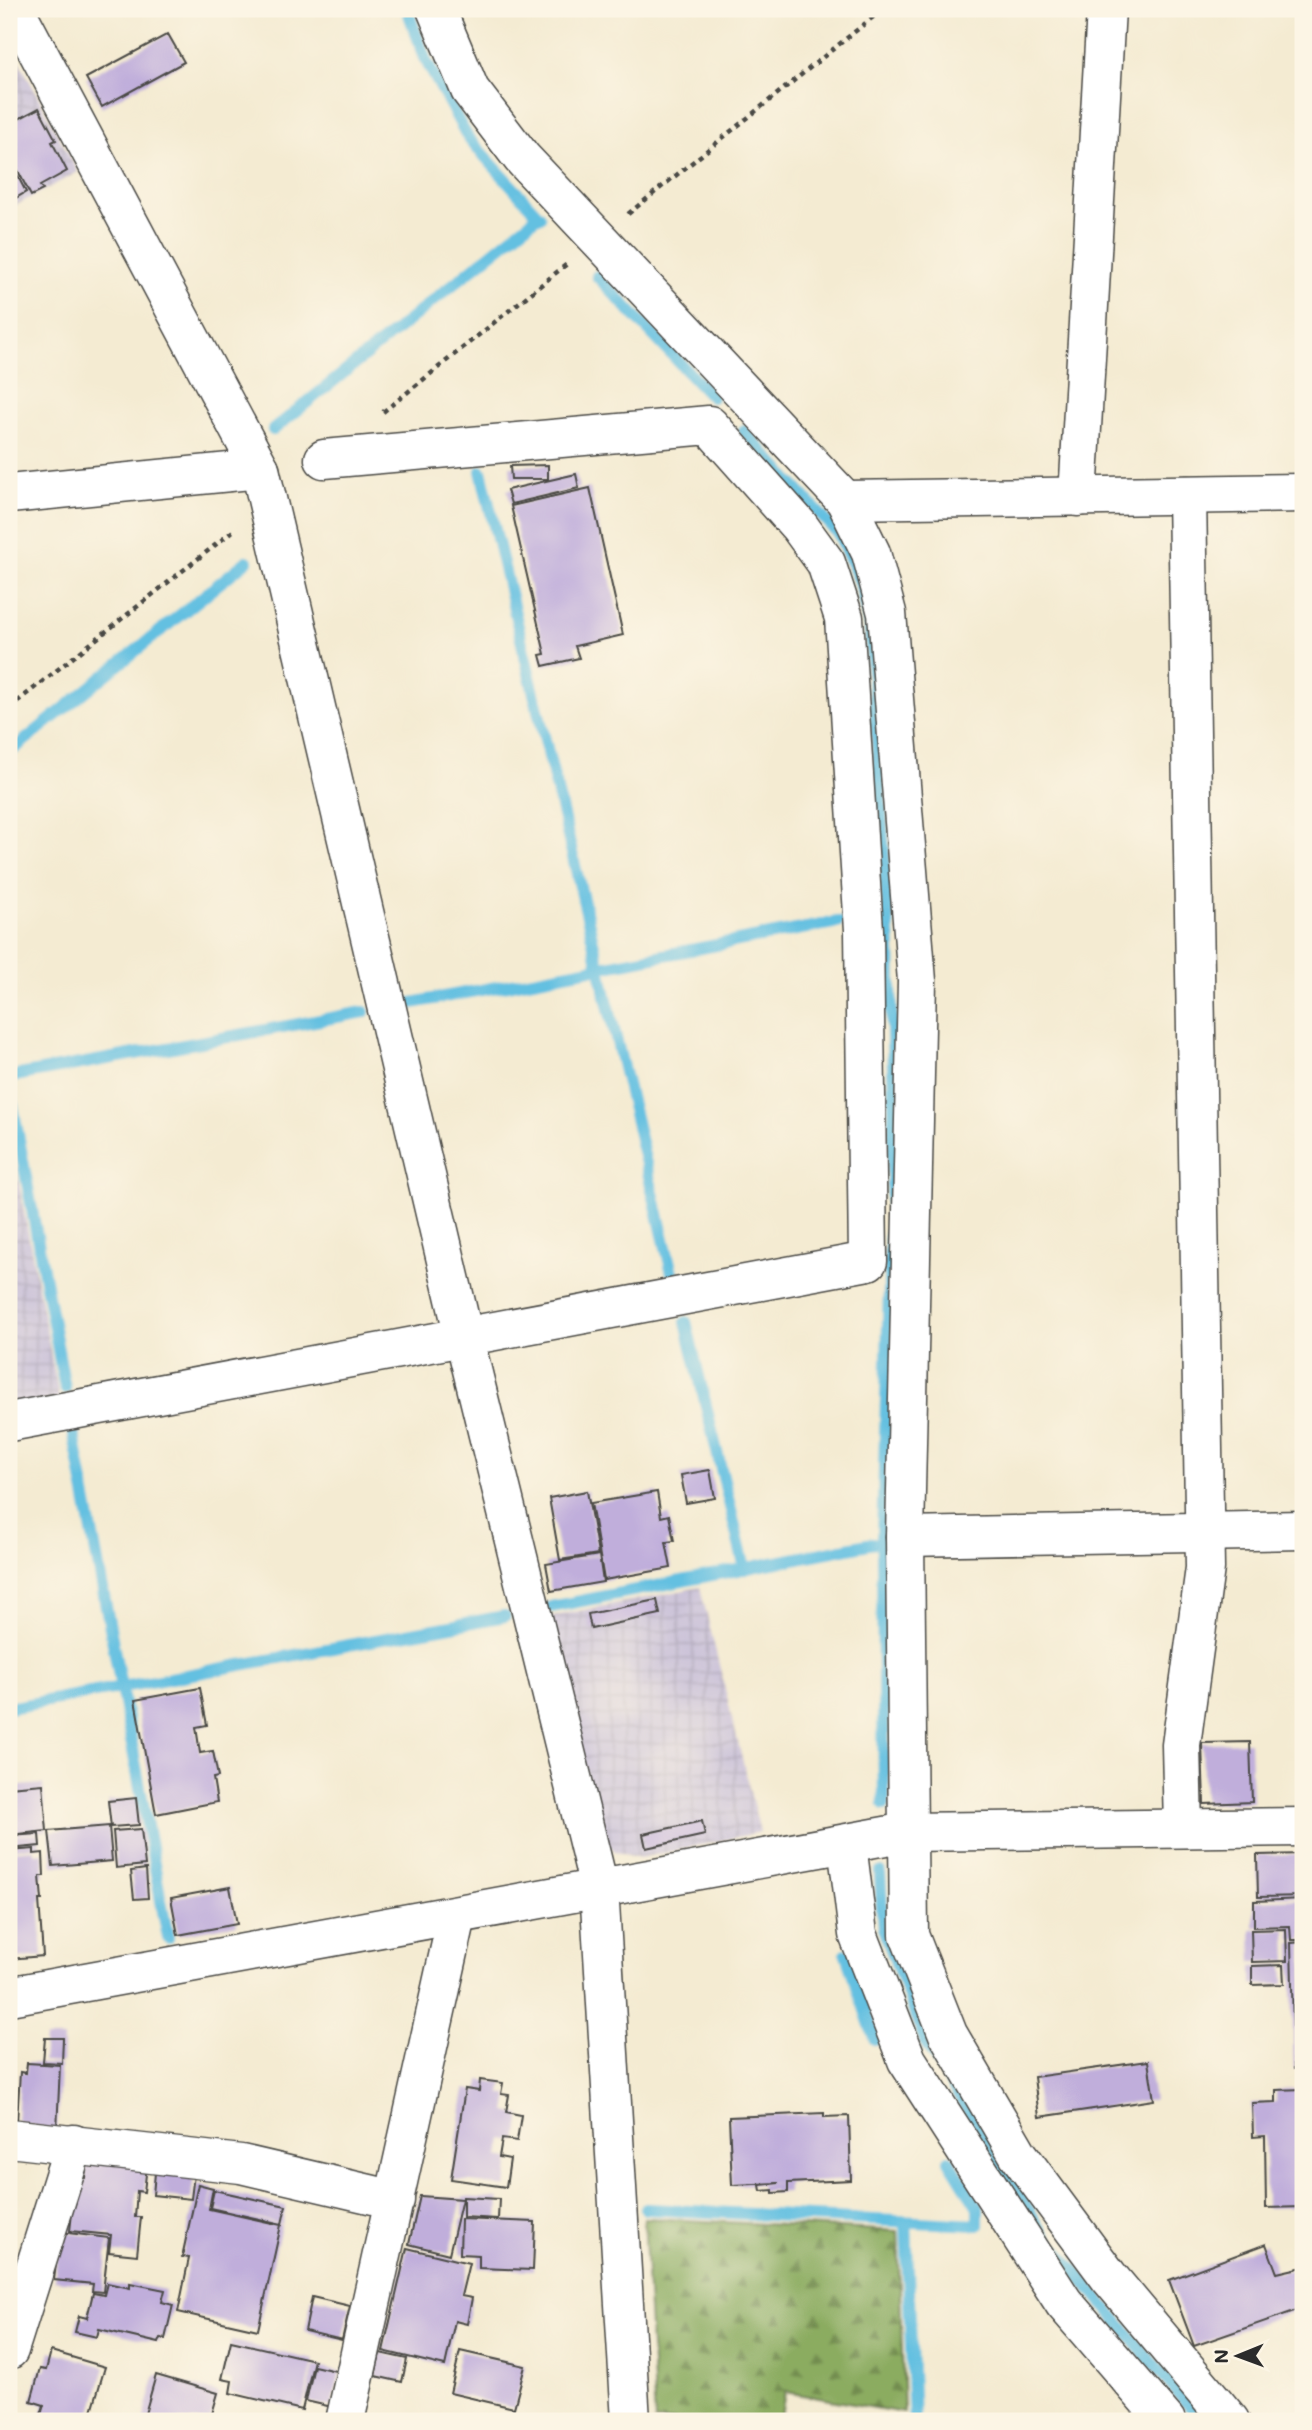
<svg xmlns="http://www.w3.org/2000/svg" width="1312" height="2430" viewBox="0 0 1312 2430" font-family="Mali,sans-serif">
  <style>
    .industrial { fill: url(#industrial-grid) }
    .forest { fill: url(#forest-firs); stroke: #5b6c46; stroke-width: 2 }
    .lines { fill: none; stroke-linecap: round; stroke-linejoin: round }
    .stream { stroke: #63c0e1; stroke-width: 12 }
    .building { fill: #c0aedb }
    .minor-casing { stroke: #494844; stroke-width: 41 }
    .path { stroke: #494844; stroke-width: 4.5; stroke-dasharray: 5 5; stroke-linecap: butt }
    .minor { stroke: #fff; stroke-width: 38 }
  </style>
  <defs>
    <pattern id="industrial-grid" width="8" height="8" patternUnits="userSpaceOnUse" patternTransform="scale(1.75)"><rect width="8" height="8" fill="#c8bfd8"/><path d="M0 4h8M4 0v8" fill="none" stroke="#aca4ba"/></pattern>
    <pattern id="forest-firs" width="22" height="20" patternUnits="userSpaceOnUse" patternTransform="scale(1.75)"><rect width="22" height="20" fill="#8bac60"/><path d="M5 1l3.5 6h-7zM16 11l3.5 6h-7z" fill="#728c4f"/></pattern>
  </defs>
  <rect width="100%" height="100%" fill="#fcf5e5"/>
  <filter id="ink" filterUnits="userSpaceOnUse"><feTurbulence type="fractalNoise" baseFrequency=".0143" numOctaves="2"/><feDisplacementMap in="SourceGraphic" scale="14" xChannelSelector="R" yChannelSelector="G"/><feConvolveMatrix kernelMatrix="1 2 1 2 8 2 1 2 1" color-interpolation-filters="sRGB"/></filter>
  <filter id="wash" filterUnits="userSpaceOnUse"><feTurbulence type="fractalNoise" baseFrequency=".00686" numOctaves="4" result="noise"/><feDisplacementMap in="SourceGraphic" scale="28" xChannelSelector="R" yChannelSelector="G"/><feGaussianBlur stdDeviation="1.57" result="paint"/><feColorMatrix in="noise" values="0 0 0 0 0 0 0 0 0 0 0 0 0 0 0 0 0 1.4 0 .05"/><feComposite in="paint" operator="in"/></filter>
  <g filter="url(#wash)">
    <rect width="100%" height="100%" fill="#f4ebd2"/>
    <g class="industrial">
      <path d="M9,42L78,172L9,209Z"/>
      <path d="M9,1131L59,1398L9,1408Z"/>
      <path d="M700,1587L760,1832L640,1858L616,1852L602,1839L549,1617Z"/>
    </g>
    <path class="forest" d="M644,2218L898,2231L904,2413L785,2392L780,2421H655Z"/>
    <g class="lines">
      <g class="stream">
        <path d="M407,9L426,61L468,138L540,217"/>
        <path d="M597,276L712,397"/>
        <path d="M273,430L539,215"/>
        <path d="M744,431L839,535L860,582L870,632L890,949L894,1110L882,1542L884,1805"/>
        <path d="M481,471L673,1277"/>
        <path d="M9,753L247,561"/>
        <path d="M407,1004L838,922"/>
        <path d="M9,1077L364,1012"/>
        <path d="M9,1085L65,1388"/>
        <path d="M686,1322L745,1569"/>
        <path d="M74,1435L168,1938"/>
        <path d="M551,1607L873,1543"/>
        <path d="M9,1708L505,1616"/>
        <path d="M880,1873L883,1928L926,2043L1041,2230L1201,2421"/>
        <path d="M846,1954L875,2040"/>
        <path d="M646,2209L978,2225V2207L949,2160"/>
        <path d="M906,2222L914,2421"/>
      </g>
    </g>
    <g id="blocks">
      <g class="building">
        <path d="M168,34L184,62L102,107L86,78Z"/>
        <path d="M39,108L56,140L52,142L67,171L40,186L43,190L31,196L14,163L9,165V144L16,140L9,124Z"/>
        <path d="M12,165L26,192L9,202V167Z"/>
        <path d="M548,465V479H511L510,466Z"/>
        <path d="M576,474L579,488L511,504L507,490Z"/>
        <path d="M590,488L623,635L575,646L579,658L543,666L540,655L545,654L511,506Z"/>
        <path d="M710,1470L715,1498L686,1503L681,1475Z"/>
        <path d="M587,1491L598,1554L560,1560L549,1498Z"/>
        <path d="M657,1492L661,1517L669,1515L674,1541L666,1542L671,1568L604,1580L591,1503Z"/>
        <path d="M599,1555L603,1582L551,1591L546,1564Z"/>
        <path d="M657,1600L660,1614L591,1629L588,1614Z"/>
        <path d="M200,1688L207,1725L196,1727L200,1753L213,1751L218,1777L213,1778L217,1802L156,1814L135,1700Z"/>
        <path d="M1250,1742L1252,1802L1204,1804L1202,1743Z"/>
        <path d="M43,1784L47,1831L9,1835V1787Z"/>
        <path d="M136,1798L139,1825L111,1827L108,1801Z"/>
        <path d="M702,1821L705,1835L646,1848L643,1834Z"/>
        <path d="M109,1826L112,1861L53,1866L49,1831Z"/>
        <path d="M141,1829L145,1865L116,1868L113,1831Z"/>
        <path d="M39,1834L40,1846L9,1849V1836Z"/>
        <path d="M34,1849V1854L43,1853L44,1876H40L42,1900H39L43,1956L9,1959V1851Z"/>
        <path d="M1303,1854V1896L1258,1897L1257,1855Z"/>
        <path d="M146,1869L148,1898L134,1899L131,1871Z"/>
        <path d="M230,1887L237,1924L178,1935L171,1898Z"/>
        <path d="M1303,1899V1940H1291L1290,1926L1254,1927V1901Z"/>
        <path d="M1286,1929L1287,1961L1252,1962L1251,1930Z"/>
        <path d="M1303,1942V2069H1294L1291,1943Z"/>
        <path d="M1283,1965L1284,1984L1252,1985V1966Z"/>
        <path d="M45,2038H63L62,2063L43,2062Z"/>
        <path d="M1148,2061L1154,2100L1039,2117L1034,2077Z"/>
        <path d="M27,2063L60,2065L57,2131L17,2122L20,2072L26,2073Z"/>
        <path d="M480,2080L503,2083L501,2094L509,2095L506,2112L521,2115L517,2141L502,2139L499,2157L510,2159L506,2187L451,2179L465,2089L479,2091Z"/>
        <path d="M1303,2089V2207L1266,2208L1265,2136L1253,2137L1252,2103L1276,2102V2090Z"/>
        <path d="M824,2113V2117L849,2116L851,2180L788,2183V2192L773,2193V2190L761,2191L760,2185L779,2183L732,2185L729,2117Z"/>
        <path d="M87,2158L147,2165L144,2192L137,2191L135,2217H141L137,2255L109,2252L111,2235L70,2231L76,2177L85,2178Z"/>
        <path d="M156,2162L195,2166L191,2199L153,2195Z"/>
        <path d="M198,2184L213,2188L209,2209L281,2225L258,2330L178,2312L189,2258L182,2257Z"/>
        <path d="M214,2190L286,2206L282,2224L210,2208Z"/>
        <path d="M420,2196L462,2199L449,2254L409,2244Z"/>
        <path d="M463,2197L499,2199L498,2219L463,2217Z"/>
        <path d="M461,2219L535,2222L533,2270L479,2268V2255L460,2254Z"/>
        <path d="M60,2232L109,2238L103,2292L92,2291L93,2284L54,2280Z"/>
        <path d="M1266,2244L1277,2273L1303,2267V2308L1194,2346L1169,2280Z"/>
        <path d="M407,2248L469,2263L461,2296L472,2298L467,2324L455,2321L445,2366L383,2351Z"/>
        <path d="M107,2283L130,2288V2283L165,2290L162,2302L173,2305L165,2339L161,2338L159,2343L99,2329L97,2337L75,2332L79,2316L87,2318L93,2293L104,2295Z"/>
        <path d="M312,2297L350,2306L342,2340L305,2331Z"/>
        <path d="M231,2341L314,2360L302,2410L230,2393L232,2381L222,2379Z"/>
        <path d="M51,2351L105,2367L89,2421H39L44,2405L31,2401L40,2369L46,2370Z"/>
        <path d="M460,2351L525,2366L514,2408L450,2393Z"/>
        <path d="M380,2353L407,2359L402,2382L375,2376Z"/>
        <path d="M314,2366L340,2372L332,2407L306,2401Z"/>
        <path d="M156,2375L218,2393L210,2421H143Z"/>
      </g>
    </g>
  </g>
  <g filter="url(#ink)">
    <use href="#blocks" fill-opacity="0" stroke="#494844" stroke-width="2"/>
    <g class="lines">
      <g class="minor-casing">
        <g id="minor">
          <path d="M15,9L260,469L464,1337L599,1887L631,2421"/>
          <path d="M436,9L470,90L522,158L845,500L871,553L887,613L917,981L905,1537L909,1935L948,2034L1018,2154L1109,2277L1230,2421"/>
          <path d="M9,494L260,469"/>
          <path d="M1078,497L1106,9"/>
          <path d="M845,500L1303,493"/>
          <path d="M9,1422L868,1261L864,930L844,618L826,563L799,526L709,425L324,459"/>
          <path d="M905,1537L1303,1530"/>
          <path d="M1183,1828L1181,1745L1205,1568L1187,495"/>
          <path d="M847,1844L858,1934L907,2060L1064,2303L1166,2421"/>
          <path d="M9,1996L907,1832L1303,1827"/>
          <path d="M9,2138L241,2164L395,2200"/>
          <path d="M9,2350L74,2144"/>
          <path d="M345,2421L457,1916"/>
        </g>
      </g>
      <g class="path">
        <path d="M628,214L883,9"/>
        <path d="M383,412L567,264"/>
        <path d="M9,708L233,531"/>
      </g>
      <use href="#minor" class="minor"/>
    </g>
  </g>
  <rect width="1312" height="2430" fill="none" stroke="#fcf5e5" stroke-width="35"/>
  <g transform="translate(1238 2356) rotate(269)" stroke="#fcf5e5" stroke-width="5" paint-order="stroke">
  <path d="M0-5L12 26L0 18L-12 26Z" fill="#2b2b2b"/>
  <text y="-10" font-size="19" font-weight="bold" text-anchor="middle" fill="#2b2b2b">N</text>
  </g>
</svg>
